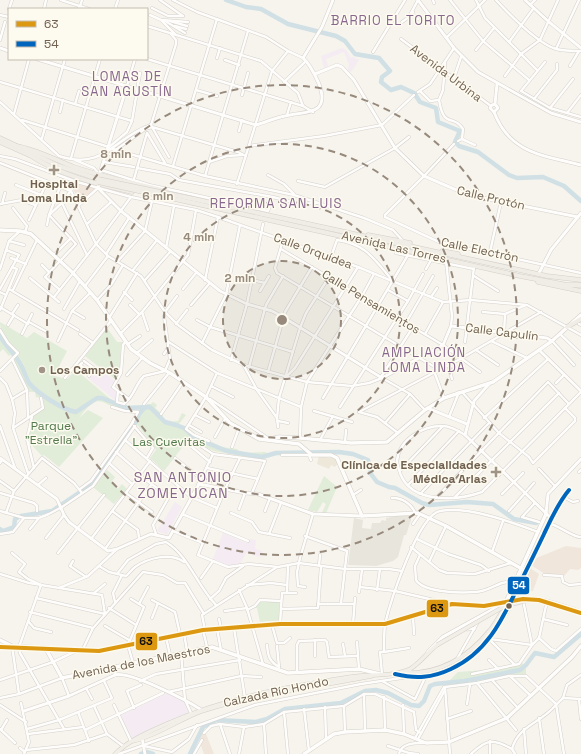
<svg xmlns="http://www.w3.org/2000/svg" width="581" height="754" viewBox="0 0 581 754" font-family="'Space Grotesk',sans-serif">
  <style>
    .residential { fill: #eee8db }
    .commercial { fill: #f0e6dc }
    .industrial { fill: #e8e5dd }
    .education { fill: #f4ecf2 }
    .green { fill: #e1ecd9 }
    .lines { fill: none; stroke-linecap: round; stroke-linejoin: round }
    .river { stroke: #d0e0e5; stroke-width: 4.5 }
    .minor-casing { stroke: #d5d1cb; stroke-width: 3.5 }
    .tertiary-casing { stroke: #d5d1cb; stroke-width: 4 }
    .secondary-casing { stroke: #d4d0c8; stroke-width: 4.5 }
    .primary-casing { stroke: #d4cfc8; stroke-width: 4.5 }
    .trunk-casing { stroke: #d4cfc8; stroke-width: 5 }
    .minor { stroke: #fefdfc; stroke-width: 2.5 }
    .tertiary { stroke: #fefdfc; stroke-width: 3 }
    .secondary { stroke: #fefdfc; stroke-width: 3.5 }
    .primary { stroke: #f1efe7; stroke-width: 3.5 }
    .trunk { stroke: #f0ede6; stroke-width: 4 }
    .primary-bridge-casing { stroke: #d4cfc8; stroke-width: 4.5; stroke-linecap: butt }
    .trunk-bridge-casing { stroke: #d4cfc8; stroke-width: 5; stroke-linecap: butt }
    .primary-bridge { stroke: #f1efe7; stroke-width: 3.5 }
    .trunk-bridge { stroke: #f0ede6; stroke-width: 4 }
    .bus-1-casing { stroke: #fdfaef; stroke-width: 7 }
    .bus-2-casing { stroke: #fdfaef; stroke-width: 7 }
    .bus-1 { stroke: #dc9810; stroke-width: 4 }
    .bus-2 { stroke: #0065bd; stroke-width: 4 }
    .ring { fill: none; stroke: #978a7c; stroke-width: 2; stroke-dasharray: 7 5 }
    .poi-dot { fill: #a09487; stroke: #fdfaef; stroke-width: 1.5 }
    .bus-dot { fill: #716150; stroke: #fdfaef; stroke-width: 1.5 }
    .labels { text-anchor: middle; stroke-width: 3; stroke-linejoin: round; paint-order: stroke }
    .street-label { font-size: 12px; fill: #716150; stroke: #fdfaef }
    .poi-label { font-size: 12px; font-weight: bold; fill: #716150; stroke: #fdfaef }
    .park-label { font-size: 12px; fill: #527a4c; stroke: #fdfaef }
    .neighbourhood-label { font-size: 13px; letter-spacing: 1px; fill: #87678d; stroke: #fdfaef }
    .quarter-label { font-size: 14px; letter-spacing: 1px; fill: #87678d; stroke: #fdfaef }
    .centre { fill: #978a7c; stroke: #fdfaef; stroke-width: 2 }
    .ring-label { font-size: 12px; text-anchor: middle; font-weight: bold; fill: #978a7c; stroke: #fdfaef; stroke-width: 3; stroke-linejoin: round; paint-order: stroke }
    .line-badge { stroke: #fdfaef; stroke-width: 1.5 }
    .badge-label { font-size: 11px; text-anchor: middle; font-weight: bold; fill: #fff }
    .pale-badge-label { font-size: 11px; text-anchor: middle; font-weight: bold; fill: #111 }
  </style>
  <rect width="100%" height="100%" fill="#f6f4ed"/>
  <path class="residential" d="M319,456L332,458L338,460V463L335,467L331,465L329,469L317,464Z"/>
  <g class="commercial">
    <path d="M80,183L96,189L82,202L73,190Z"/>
    <path d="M566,546L581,548V568L578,570L570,569L564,576L545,574L531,565L534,559Z"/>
    <path d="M530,568L539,574L533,591L525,592L519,588Z"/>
    <path d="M202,734H206L214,754H204L199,740Z"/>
  </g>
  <path class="industrial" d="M396,516H411V520L406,535H404L398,557L393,561L376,566L348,565L354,518L363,520L362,528L371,529L372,523H380L382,520L386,521V518Z"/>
  <g class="education">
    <path d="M342,48L346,50L351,58L353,57L359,60L351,72L348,70L349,65L344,52L326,59L328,66L324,68L321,56Z"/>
    <path d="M97,367L115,381L110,386L117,392L116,401L88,378Z"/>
    <path d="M175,502L182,507L167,535L157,531Z"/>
    <path d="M223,533L247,543L249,539L256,540L255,549L262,551L261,557L246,553L240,564L229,566L213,559Z"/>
    <path d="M167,693L184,701L190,712L132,739L121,715Z"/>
  </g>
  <g class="green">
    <path d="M0,322L27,338L34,332L67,351L54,376L67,379L76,370L114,402L129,406H146L147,404H151L153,402L157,405L155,408L163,415L162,418L169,422L178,421L182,413L186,415L179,424C183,434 198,441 209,445L212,442L221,447L237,449L240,453L266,452L267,454L275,451L307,452L309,455L272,454L263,460L214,451L190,440L189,442L187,441L164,471L150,458L156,450L155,448L136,423L140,414L145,408C139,409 131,411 126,410C100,407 101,388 79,418L88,410L103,418L59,467L44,455L42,456L29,442L28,432L32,416L43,408L41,398L36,397L35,392H28L11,355L9,356L3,349L0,352V332L7,344L14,350L25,367C18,351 0,340 0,322Z"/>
    <path d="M107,328L117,342H124L121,345L120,373L116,380L85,356Z"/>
    <path d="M107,470L115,477L112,481L116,485L115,486L118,489L122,484L127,489L114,504L93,487Z"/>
    <path d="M324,476L337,487L326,513H322L326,504L323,502L317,512L308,510Z"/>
    <path d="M260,601L279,602V621L260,622L257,608H255Z"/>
    <path d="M521,663L526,665V676L516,675L470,684L447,683L458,672L498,669Z"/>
  </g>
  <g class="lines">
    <g class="river">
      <path d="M226,0L246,7L261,9L288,24L336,36L345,41L355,54L379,58L390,71L382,77L381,82L391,90L401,87L414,93L420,102L436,108L438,122L460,131L455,142L459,146L478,152L509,175L517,178L543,177L564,186L581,201"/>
      <path d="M0,336C5,345 13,352 18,360C23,367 25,376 29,383C37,393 63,410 76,412L97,398H102L127,408L150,407L165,422L176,425L184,428L195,438L227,451L262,457L276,453L339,452L353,454L368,460L371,474L377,482L389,487L395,488L422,503L429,505L467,502L493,504L514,519L536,523"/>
      <path d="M135,423L139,414L145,407"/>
      <path d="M21,516L52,511L92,484L133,427"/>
      <path d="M0,529L3,531L14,527L15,519L17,518"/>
      <path d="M141,754L147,752L153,754"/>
      <path d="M190,754L203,727L216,720L256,722L267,719L285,709L341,703L365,691L376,690L388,693L411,705L419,706L424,701L430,686L435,684L465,681L520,670L526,665L535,653L554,657L581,634"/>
    </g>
    <g class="minor-casing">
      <g id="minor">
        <path d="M61,0L89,9"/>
        <path d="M160,0L183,16"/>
        <path d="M173,0L197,12L266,37L288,51L303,58"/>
        <path d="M433,0L434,3"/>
        <path d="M450,0L483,41L529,80"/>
        <path d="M476,0L485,18L537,70"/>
        <path d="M496,0C510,15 537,43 556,49C564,51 573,51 581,51"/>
        <path d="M530,5L535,0"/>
        <path d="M152,8L168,16H183"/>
        <path d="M9,9L12,0"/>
        <path d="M44,9L46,0"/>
        <path d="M79,9L82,0"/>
        <path d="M115,9L118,0"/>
        <path d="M413,12L412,14L418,19"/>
        <path d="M0,15L9,17"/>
        <path d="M150,15L161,20L175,34"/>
        <path d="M162,20L188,22"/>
        <path d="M165,21L185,33"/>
        <path d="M170,21L187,26"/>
        <path d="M402,22L409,17L418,0"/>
        <path d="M147,26L261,61L298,93L303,106"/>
        <path d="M175,26L186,29"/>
        <path d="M446,38L485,0"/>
        <path d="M401,39L491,106"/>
        <path d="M0,40L5,22"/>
        <path d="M509,42L533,9"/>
        <path d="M556,49L579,0"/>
        <path d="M476,50L494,28"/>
        <path d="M373,52L405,0"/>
        <path d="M217,58L220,48"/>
        <path d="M147,59L303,106L313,112"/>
        <path d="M225,60L239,65"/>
        <path d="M545,62L521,91L550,108L581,117"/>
        <path d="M570,66L579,51"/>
        <path d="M505,76L521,54L540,40L558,0"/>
        <path d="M454,78L461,57"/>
        <path d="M0,82L132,121"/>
        <path d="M284,82L306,61"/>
        <path d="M127,86L135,59"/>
        <path d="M196,90L217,96"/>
        <path d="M420,91L430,101L439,100"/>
        <path d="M418,92L430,84L454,48"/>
        <path d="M242,95L248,73"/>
        <path d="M534,99L557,70V64"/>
        <path d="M439,100C444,130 453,113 463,129L462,139"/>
        <path d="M439,100L443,90L445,63"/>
        <path d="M0,102L59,156C105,171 114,137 151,125"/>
        <path d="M75,104L79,91"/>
        <path d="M550,108L573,79"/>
        <path d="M60,112L63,100"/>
        <path d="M567,113L581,95"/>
        <path d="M14,114L29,59"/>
        <path d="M287,115L291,102"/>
        <path d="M22,120L109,147L127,132L132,121L140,73"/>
        <path d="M151,125L152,127L238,152L246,156"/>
        <path d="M151,125L176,44V40L171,34"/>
        <path d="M239,131L242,120"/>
        <path d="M147,133L165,163"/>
        <path d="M42,138L65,59"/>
        <path d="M462,139L475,145"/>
        <path d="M458,141L462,139"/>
        <path d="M454,144L424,176L385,215V217L439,242L581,273"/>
        <path d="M249,146L324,136L382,125L414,95"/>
        <path d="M113,149L205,176L294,195L364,218L393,230L403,241"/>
        <path d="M110,154L145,129L152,127L169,157"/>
        <path d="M0,156L15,159L77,182L131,197L196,210L218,217L358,267L443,302L471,300L527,305L581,335"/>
        <path d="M71,158L100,59"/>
        <path d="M75,160L94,168L99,174"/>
        <path d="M104,162L134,167"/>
        <path d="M209,162L227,156L243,155"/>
        <path d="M0,163L71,191L96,244L108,256L141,276L165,312L178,325L212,350L244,365L307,382L352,386L369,383L382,378L410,394L425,410"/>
        <path d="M173,166L217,19"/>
        <path d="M137,168L170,174L179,180L273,197L300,204L316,203"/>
        <path d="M101,170L149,185L268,211"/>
        <path d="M268,175L284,184L294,194"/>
        <path d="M205,176L248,31"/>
        <path d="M134,179L147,133"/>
        <path d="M298,181L325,187L395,148L409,137"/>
        <path d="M237,184L272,71L288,51"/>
        <path d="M16,185L41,195"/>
        <path d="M62,203L87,255"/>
        <path d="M0,204L22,200L35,205"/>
        <path d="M2,204L5,193"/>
        <path d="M79,205L98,188"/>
        <path d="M13,208L27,226L25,232"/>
        <path d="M268,211L273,197"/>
        <path d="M29,220L47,182"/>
        <path d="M87,224L111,202"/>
        <path d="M47,225L49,215L62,203L77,182"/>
        <path d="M240,225L226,295L210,327L293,352"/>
        <path d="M283,240L275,268L277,273L438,369"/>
        <path d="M9,241L24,245"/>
        <path d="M166,248L174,206"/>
        <path d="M281,249L443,345L480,372"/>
        <path d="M490,252L501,202"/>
        <path d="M396,253L474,269"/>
        <path d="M106,254L129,218"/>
        <path d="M54,255L71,238"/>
        <path d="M331,257L337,240C366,244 374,259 392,280"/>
        <path d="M11,258L26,264"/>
        <path d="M446,261L452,316L451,326"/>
        <path d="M117,262L145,231L152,201"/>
        <path d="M42,265L49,272"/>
        <path d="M0,269L9,241L20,231"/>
        <path d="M426,269L431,260"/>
        <path d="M133,270L157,240"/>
        <path d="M474,276L498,291"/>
        <path d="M30,278L59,302"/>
        <path d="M145,280L170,252"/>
        <path d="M205,280L218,217"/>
        <path d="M252,280L265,283"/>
        <path d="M85,286L108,256"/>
        <path d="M0,289L19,255L6,250"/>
        <path d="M9,289L78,330"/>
        <path d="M59,289L45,277L76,244L49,215L60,187"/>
        <path d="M183,289L196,273"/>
        <path d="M13,290L37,240"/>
        <path d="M388,290L408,301"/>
        <path d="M260,291L269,276"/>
        <path d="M0,292L6,295"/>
        <path d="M124,292L132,300"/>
        <path d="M54,297L96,244L131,197"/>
        <path d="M431,297L437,288"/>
        <path d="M97,300L111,285L123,265"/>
        <path d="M130,305L139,314"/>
        <path d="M191,305L209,284"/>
        <path d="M0,307L28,324"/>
        <path d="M64,309L80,281"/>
        <path d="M0,310L17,269L12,267"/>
        <path d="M72,311L84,318"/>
        <path d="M142,312L148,330"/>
        <path d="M165,312L177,296"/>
        <path d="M483,312L505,314L526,305"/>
        <path d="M12,314L18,305"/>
        <path d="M109,318L137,273"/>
        <path d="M197,320L210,327L202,343"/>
        <path d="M29,322L47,332"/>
        <path d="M406,323L433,276"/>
        <path d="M176,324L187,310"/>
        <path d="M579,324L581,325"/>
        <path d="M8,325L14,315"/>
        <path d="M0,330L8,343L18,353L0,371"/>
        <path d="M504,333L505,314"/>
        <path d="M22,334L32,314"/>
        <path d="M80,334L93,343"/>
        <path d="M120,334L142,312L188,255L196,210"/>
        <path d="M425,334L443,302"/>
        <path d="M560,334L581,354"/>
        <path d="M58,341L72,311L90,293"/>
        <path d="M167,341L217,373L301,407"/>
        <path d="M491,341L527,358"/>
        <path d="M552,341L574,365"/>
        <path d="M125,342L123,345L121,373L113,387L118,391L117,402L124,404C136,394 134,386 144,376L165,371L170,359L164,316"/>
        <path d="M465,342L474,267"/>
        <path d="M128,344L140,336"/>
        <path d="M476,350L498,365"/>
        <path d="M137,353L152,340"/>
        <path d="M164,354L168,348"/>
        <path d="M12,359L27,390L28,418"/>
        <path d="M231,360L247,304L263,224"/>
        <path d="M84,361L95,369"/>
        <path d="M82,363L80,365L91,374"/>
        <path d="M448,364L452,379"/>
        <path d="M244,366L257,390L277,418"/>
        <path d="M249,367L266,305L283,276"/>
        <path d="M434,371L444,398"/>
        <path d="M268,372L285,312L312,267"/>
        <path d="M127,375L142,358"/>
        <path d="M89,376L95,369"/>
        <path d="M287,376L295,368L358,267"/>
        <path d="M381,377L413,327"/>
        <path d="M0,378L6,384L12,399L15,413L13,428L28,473"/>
        <path d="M65,378L111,321"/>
        <path d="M556,383L564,375"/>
        <path d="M211,386L233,397"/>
        <path d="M118,391L129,399"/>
        <path d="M462,392L499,433L529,457L533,463L575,421V418L565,408"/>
        <path d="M323,398L408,255"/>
        <path d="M12,399L27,390"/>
        <path d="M210,399L269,439"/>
        <path d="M144,404L169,373"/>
        <path d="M112,407L125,411L138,412L132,423"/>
        <path d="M340,407L408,301L423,274"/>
        <path d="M314,411L352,422"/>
        <path d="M359,412L460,359L541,312"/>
        <path d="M359,412L377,417L398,433"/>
        <path d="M161,414L183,382"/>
        <path d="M195,415L209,422"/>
        <path d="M32,416L27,439L34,468"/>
        <path d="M449,417L459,392"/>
        <path d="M484,418L548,359"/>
        <path d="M278,421L288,423"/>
        <path d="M385,423L410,394"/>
        <path d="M189,425L201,432"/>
        <path d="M0,426L15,468"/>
        <path d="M134,426L153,448L147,458"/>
        <path d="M278,427L277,418L279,398L300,328L306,313L329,277"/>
        <path d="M13,428L43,408L41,398"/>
        <path d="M465,435C459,431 450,426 442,426C423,426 399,439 397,461C397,464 399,469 400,473C411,504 457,501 482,492L581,392"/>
        <path d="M215,437L225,419"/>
        <path d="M300,438L301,407L307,382L362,296L374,274"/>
        <path d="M190,439L213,454L265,461L252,493"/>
        <path d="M125,440L191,497L217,508"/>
        <path d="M320,440L333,416"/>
        <path d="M209,441L194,435L186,429L206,397L217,373"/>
        <path d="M187,443L210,462"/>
        <path d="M345,443L346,430"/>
        <path d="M232,447L239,428"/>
        <path d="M116,452L140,473"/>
        <path d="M282,455H312"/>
        <path d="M309,455L311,460"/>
        <path d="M175,458L201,479"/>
        <path d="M240,458L225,489L198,555L228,567L249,564L278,567L299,563L345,569H389L402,571"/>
        <path d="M0,463L2,460"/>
        <path d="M109,463L132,484"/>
        <path d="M207,468L258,479"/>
        <path d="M539,469L555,486"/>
        <path d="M400,471L443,426"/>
        <path d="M579,472L581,470"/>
        <path d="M139,475L164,493"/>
        <path d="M0,481L14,491"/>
        <path d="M38,485L46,478"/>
        <path d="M198,485L213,454"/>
        <path d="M408,485L459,431"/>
        <path d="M80,489L91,481L133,422"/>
        <path d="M0,493L34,503L37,506V511"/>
        <path d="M126,493L152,512"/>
        <path d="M420,494L489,423"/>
        <path d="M502,494L523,473"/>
        <path d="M353,495L361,490"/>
        <path d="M455,497L559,393"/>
        <path d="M563,497L573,502L578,501"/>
        <path d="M392,498C401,497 412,504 415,513"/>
        <path d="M436,498L548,382L569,404"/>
        <path d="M535,503L522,517L539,522"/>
        <path d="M239,509L245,493"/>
        <path d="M0,511L24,518H39L49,514L62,507L93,486L135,426"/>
        <path d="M112,511L138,530L139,538"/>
        <path d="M265,511L270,498"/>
        <path d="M509,511L534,483"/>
        <path d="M6,513L14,491L42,458L74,483L82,493"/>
        <path d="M231,513L252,522L259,532L290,538"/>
        <path d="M182,514L248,541"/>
        <path d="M551,518L563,497L569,490"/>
        <path d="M549,523C559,526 573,537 580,537"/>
        <path d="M413,524L420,514"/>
        <path d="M30,529L39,518"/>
        <path d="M173,531L203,543"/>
        <path d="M0,534L13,532L24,518"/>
        <path d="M156,534L153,525L170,495"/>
        <path d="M269,534L281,503"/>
        <path d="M305,536L347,551L341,603"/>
        <path d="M46,538L64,515"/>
        <path d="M91,539L150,461"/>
        <path d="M417,539L448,554L481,565L489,571"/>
        <path d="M411,547L439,570L447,573L475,574L511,563"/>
        <path d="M105,549L151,485"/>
        <path d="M492,552L503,521"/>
        <path d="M12,553L25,564L19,572L28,579L41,585L19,647L20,653L64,729"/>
        <path d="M58,553L104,495"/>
        <path d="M420,555L415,566L416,580C424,593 462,593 476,592C484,592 494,586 502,583L507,582L513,585"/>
        <path d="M73,561L70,566L86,577"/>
        <path d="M429,562L446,526"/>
        <path d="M99,566L109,572L126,576C129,574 131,570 135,567C148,558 170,552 184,562"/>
        <path d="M319,566L320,555"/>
        <path d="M0,574L29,583L102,595L105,614L36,598"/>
        <path d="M117,574L128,560L156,544L166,542C189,556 197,586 216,605"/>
        <path d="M544,575L562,576L563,582L569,585L581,584"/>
        <path d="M201,578L213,561"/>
        <path d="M247,585L271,583L287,585"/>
        <path d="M305,587L298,586L297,572L300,558L313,514"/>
        <path d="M360,587L395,591L451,604"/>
        <path d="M59,588L88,576L117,549"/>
        <path d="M239,590L247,608L263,664"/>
        <path d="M377,590L380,569"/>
        <path d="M287,592L288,566"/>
        <path d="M359,592L362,570"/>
        <path d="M94,593L105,584"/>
        <path d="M131,599L144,607L128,645L133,663"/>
        <path d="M210,599L219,591L226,578L243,566"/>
        <path d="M152,600L175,612L180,634"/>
        <path d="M115,602L113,593L122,575"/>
        <path d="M139,604L148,587"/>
        <path d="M318,604H354"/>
        <path d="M109,608L136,625"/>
        <path d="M281,609L318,608L321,567"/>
        <path d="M247,610L255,606L260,600L281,601"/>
        <path d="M225,611L247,608"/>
        <path d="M30,612L93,628"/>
        <path d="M413,616L414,634"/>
        <path d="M152,618L158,603"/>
        <path d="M219,619L221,628"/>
        <path d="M543,619L567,625"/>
        <path d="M28,621L34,628L51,632"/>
        <path d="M280,624L282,593H296"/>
        <path d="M353,624L355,598"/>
        <path d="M272,625L277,643H284L290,638"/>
        <path d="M105,626L129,640"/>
        <path d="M234,628L245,698"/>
        <path d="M217,629L221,650"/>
        <path d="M203,630L207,647"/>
        <path d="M205,630L202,615L277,567"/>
        <path d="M184,633L187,651"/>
        <path d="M166,637L170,655"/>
        <path d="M539,638L551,649L556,651L581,629"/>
        <path d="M539,638L547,601"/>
        <path d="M490,639L532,645L523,600"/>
        <path d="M315,640V656"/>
        <path d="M490,640L515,665"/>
        <path d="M357,642L359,669"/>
        <path d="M343,644L345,656"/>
        <path d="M267,645C268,656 269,661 279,667"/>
        <path d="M277,646L279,667"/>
        <path d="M0,647L12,646L19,694"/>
        <path d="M82,651L93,628L143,572L163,575L177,583H185L204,614"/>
        <path d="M384,652L409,648"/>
        <path d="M181,653L185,700L192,715"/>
        <path d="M457,659L478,622"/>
        <path d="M489,660L498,669"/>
        <path d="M297,673V645L299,641L325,640L327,642L329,657L358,656"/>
        <path d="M382,674L380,652H384C384,643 384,633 385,624C390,603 418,515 440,511C469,506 511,522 538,532"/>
        <path d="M472,674L519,664L532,645L539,638"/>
        <path d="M510,676L531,696"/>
        <path d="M0,680L53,662L76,651"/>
        <path d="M492,680L518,708"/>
        <path d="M140,681L156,674L240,660"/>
        <path d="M382,681L415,699L425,678"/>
        <path d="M477,683L516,730"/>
        <path d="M445,687L477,683L509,676H526L556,704L564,754"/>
        <path d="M445,687L450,754"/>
        <path d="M86,688L92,699"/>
        <path d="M168,692L241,676L261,677"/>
        <path d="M364,694L365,731"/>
        <path d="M384,697L385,730"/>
        <path d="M0,698L19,694L62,678L69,696"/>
        <path d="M563,698L567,685L581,675"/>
        <path d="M563,698L581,699"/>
        <path d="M579,699L581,719"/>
        <path d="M21,703L29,742L24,754"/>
        <path d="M467,704L470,684"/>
        <path d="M0,705L26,722"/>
        <path d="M114,705L131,741"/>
        <path d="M403,705L404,734"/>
        <path d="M94,706L107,734L123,746"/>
        <path d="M344,706L345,732"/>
        <path d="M325,707L326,738"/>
        <path d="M134,708L127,691L141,685"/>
        <path d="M304,709L309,751"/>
        <path d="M78,712L89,741"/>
        <path d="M284,712L288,754"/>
        <path d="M539,718L544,754"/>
        <path d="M447,719L471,711"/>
        <path d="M220,724L230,754"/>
        <path d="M264,724L266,754"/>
        <path d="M0,729L15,743"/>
        <path d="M27,729L59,720L112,698L104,681"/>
        <path d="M524,729L526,754"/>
        <path d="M1,730L7,720"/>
        <path d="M85,730L163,693"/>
        <path d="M204,733L211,726L220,724L244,727L264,724L284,712L344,706L364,694H375L414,712L416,730L421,733"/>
        <path d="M28,734L83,727"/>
        <path d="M415,738L444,687"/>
        <path d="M418,739L445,690"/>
        <path d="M490,741V754"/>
        <path d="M144,746L172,752L189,739L197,725"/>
        <path d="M388,746L409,753L418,754"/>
        <path d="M20,748L25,752"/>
        <path d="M512,749C518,726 540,723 554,707C557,704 560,701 563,698"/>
        <path d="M512,749L515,754"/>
        <path d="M26,750L74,745L107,734"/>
        <path d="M119,754L255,705L361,684L408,677"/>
        <path d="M194,754L202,740"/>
        <path d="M239,754L244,727"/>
        <path d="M399,754C401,743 415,743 424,743"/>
        <path d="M471,754C487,739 493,738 512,749"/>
      </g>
    </g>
    <g class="tertiary-casing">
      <g id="tertiary">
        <path d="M418,0L454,48L478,72L551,113L581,122"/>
        <path d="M525,0L549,22L581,48"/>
        <path d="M0,48L9,51"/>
        <path d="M37,59L256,125C266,122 275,118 285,116C305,111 331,116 319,84C315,75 311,65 303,58L322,27L333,0"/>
        <path d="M315,74L337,65L342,67L354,80L395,148L424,176L468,195L578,217"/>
        <path d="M495,104L492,105L490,108L494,112L498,108L495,104L497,84"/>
        <path d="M494,112C510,154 543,155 581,165"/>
        <path d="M99,176L127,86"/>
        <path d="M99,184L98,188L121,211L220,291L247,304L272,311L283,317L382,378L443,345L451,326L547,338L552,341"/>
        <path d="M539,273L551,250L581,213"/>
        <path d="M539,350L581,391"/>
        <path d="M489,384L474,401L465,435L551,518"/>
        <path d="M427,408L467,424"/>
        <path d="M0,458L57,499L64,515L69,522L108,551L117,549L151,534L169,538L199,484L245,493L258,494L313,514L362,516"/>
        <path d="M546,514L548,494L581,459"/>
        <path d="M115,666V675C130,671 186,700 200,709"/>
        <path d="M24,711L69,696L115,675"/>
        <path d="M142,738L145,754"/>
      </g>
    </g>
    <g class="secondary-casing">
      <g id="secondary">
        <path d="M0,230L20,231L31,234L73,273L97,300L131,349L150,363L170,373L206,397L230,423L259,439L299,444L312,455H331L337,458L362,516L418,513L446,526L522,569"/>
        <path d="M270,439L279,437L300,438L351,443L387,442L425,410L444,398L493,382L552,341L581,315"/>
        <path d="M505,604L546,514"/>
        <path d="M467,629L471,628L474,629"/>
        <path d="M0,640L12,646L99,651L203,630L280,624H385L452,604L484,606L511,602"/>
        <path d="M46,649L62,678L212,647L288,673L359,669L380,674"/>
        <path d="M428,652L443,637L501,605"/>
        <path d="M395,674C487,699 521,581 551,518"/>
        <path d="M304,754L334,734L345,732L385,730L404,734L426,743L449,742L507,718L572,657L581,646"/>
      </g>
    </g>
    <g class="primary-casing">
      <g id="primary">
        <path d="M410,671L413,678"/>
        <path d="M400,673C437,675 467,659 490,630C497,622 500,612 508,605"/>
        <path d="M133,741C157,736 179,719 202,711C258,693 315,687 372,676"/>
        <path d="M115,754C129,740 147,733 164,725C224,698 285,687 350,677C369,674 392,677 410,669C418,665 429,651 437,645"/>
      </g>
    </g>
    <g class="trunk-casing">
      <g id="trunk">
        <path d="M0,138L59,166L98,179"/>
        <path d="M0,142L29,155"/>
        <path d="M16,146C36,149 55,160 74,167C104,177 135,184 166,191"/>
        <path d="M28,154C59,175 96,184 132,192"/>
        <path d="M194,199L547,276L581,280"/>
        <path d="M193,203L520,276L567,285H581"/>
        <path d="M368,235L410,243"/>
        <path d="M442,251L458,254"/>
        <path d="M538,282L581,291"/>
        <path d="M567,327L581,319"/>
      </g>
    </g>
    <use href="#minor" class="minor"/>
    <use href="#tertiary" class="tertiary"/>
    <use href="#secondary" class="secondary"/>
    <use href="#primary" class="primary"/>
    <use href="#trunk" class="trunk"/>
    <g class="primary-bridge-casing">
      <g id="primary-bridge">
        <path d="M509,605L528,600L540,601"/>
        <path d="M437,645L517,599C539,596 560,605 581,612"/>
      </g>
    </g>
    <g class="trunk-bridge-casing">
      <g id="trunk-bridge">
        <path d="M98,179L194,199"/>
        <path d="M98,182L193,203"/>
      </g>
    </g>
    <use href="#primary-bridge" class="primary-bridge"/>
    <use href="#trunk-bridge" class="trunk-bridge"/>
    <g class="bus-1-casing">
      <path id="bus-1" d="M0,647L99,651L203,630L280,624H385L452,604L484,606L523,599L539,600L581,613"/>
    </g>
    <g class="bus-2-casing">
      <path id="bus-2" d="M395,674C416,679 432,678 451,669C486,653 501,622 517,589C526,571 535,553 544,534C551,519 558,503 569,490"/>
    </g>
    <use href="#bus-1" class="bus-1"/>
    <use href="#bus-2" class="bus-2"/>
  </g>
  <circle cx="282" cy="320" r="59" fill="#978a7c" fill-opacity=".12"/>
  <g class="ring">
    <circle cx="282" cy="320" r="59"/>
    <circle cx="282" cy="320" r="118"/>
    <circle cx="282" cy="320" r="176"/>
    <circle cx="282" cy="320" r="235"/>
  </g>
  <g class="poi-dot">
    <path d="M52 164h4v4h4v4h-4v4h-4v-4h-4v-4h4z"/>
    <circle cx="42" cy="370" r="4"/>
    <path d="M494 466h4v4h4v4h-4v4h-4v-4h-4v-4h4z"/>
  </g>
  <circle class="bus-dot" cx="509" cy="606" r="3.5"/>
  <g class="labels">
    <g class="street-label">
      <text transform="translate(446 73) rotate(37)" y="4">Avenida Urbina</text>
      <text transform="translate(491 198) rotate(13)" y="4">Calle Protón</text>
      <text transform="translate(394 247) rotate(13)" y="4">Avenida Las Torres</text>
      <text transform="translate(480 250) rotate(12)" y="4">Calle Electrón</text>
      <text transform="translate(313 251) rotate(20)" y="4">Calle Orquídea</text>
      <text transform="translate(371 302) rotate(31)" y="4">Calle Pensamientos</text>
      <text transform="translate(502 332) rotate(7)" y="4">Calle Capulín</text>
      <text transform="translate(141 662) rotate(-11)" y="4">Avenida de los Maestros</text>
      <text transform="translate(276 692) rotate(-12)" y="4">Calzada Río Hondo</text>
    </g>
    <g class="poi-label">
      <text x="54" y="188">Hospital<tspan x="54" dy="14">Loma Linda</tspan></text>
      <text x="50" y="374" text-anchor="start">Los Campos</text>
      <text x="487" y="469" text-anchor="end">Clínica de Especialidades<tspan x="487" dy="14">Médica Arias</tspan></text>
    </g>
    <g class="park-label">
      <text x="51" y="430">Parque<tspan x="51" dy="14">"Estrella"</tspan></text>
      <text x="169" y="446">Las Cuevitas</text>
    </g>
    <g class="neighbourhood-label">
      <text x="393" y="25">BARRIO EL TORITO</text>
      <text x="127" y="81">LOMAS DE<tspan x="127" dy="15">SAN AGUSTÍN</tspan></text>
      <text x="276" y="208">REFORMA SAN LUIS</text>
      <text x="424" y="357">AMPLIACIÓN<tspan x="424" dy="15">LOMA LINDA</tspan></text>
    </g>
    <g class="quarter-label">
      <text x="183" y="482">SAN ANTONIO<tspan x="183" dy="16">ZOMEYUCAN</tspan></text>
    </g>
  </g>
  <circle cx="282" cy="320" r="6" class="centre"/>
  <g class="ring-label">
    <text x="116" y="158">8 min</text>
    <text x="158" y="200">6 min</text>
    <text x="199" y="241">4 min</text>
    <text x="240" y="282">2 min</text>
  </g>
  <g class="line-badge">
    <rect x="507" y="576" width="23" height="19" rx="4" fill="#0065bd"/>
    <rect x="426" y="599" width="23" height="19" rx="4" fill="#dc9810"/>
    <rect x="135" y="632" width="23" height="19" rx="4" fill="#dc9810"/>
  </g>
  <g class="badge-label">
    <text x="519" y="589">54</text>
  </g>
  <g class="pale-badge-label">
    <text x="437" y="612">63</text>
    <text x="146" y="645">63</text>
  </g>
  <rect x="8" y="8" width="140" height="52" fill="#fdfaef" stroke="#c5bdaf"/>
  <rect x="16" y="21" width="20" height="6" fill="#dc9810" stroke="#c5bdaf"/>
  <text x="44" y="28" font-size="12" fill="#716150">63</text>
  <rect x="16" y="41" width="20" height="6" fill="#0065bd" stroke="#c5bdaf"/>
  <text x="44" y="48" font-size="12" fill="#716150">54</text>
</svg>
